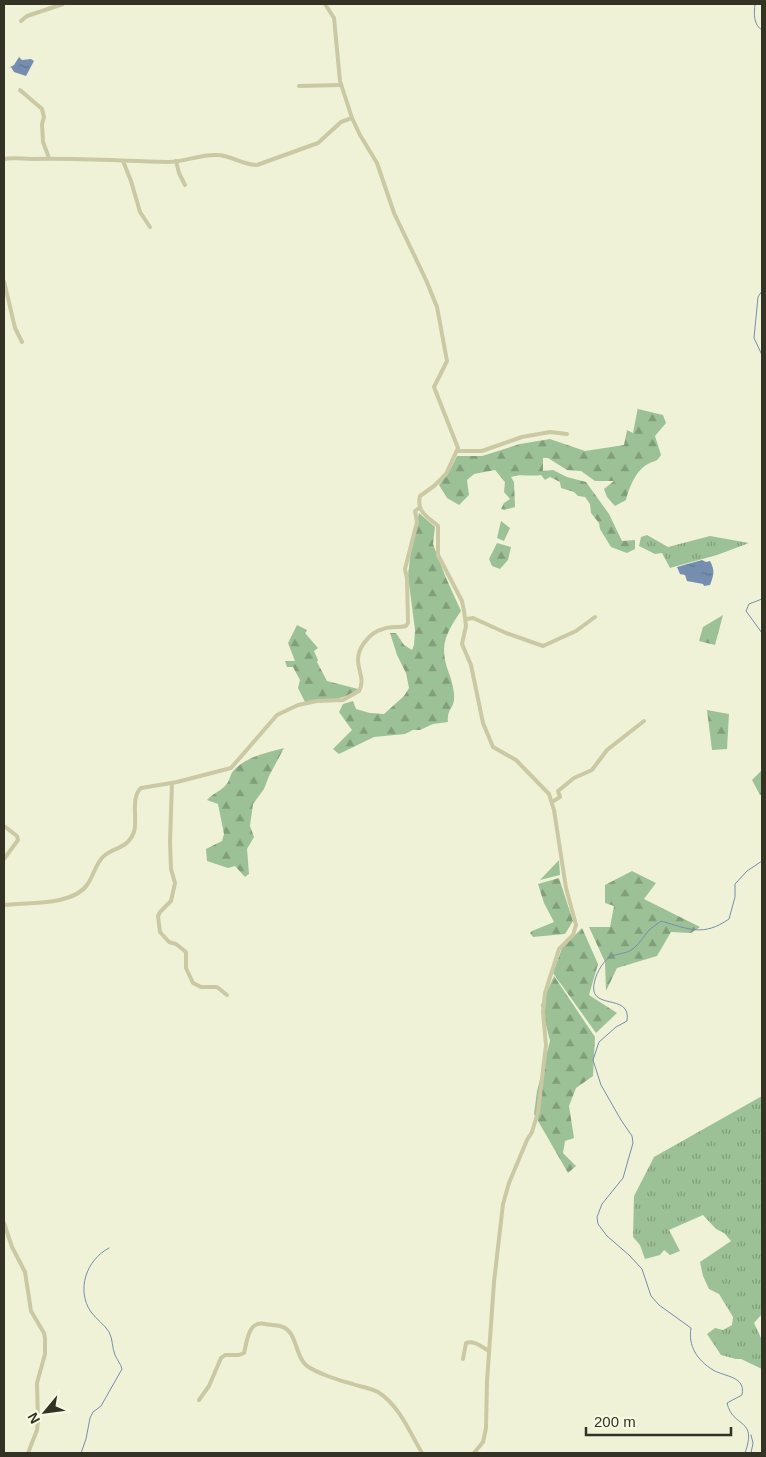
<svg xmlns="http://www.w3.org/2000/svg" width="766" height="1457" viewBox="0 0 766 1457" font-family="Arial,sans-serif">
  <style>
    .grass { fill: url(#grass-tufts) }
    .forest { fill: url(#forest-firs) }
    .water { fill: url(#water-ripples) }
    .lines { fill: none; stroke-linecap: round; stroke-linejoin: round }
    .stream { stroke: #758eb0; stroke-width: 1 }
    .minor { stroke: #cac9a3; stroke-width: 4 }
  </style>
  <defs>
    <pattern id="grass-tufts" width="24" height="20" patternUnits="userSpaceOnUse" patternTransform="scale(1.25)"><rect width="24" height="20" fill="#9dc196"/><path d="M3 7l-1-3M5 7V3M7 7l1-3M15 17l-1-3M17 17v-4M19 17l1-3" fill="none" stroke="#819d7a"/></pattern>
    <pattern id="forest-firs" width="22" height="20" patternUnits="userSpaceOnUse" patternTransform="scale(1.25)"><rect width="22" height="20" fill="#9dc196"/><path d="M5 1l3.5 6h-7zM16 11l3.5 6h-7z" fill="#819d7a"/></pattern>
    <pattern id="water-ripples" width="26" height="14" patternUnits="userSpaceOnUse" patternTransform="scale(1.25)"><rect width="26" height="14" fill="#758eb0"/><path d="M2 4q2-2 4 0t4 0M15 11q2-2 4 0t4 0" fill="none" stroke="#61758f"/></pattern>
  </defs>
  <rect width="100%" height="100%" fill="#f0f2d7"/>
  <g class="grass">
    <path d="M501,521L510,528L504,541L497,538Z"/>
    <path d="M647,535L668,547L710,536L749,543L717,555L670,568L662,553L655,554L639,546L641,537Z"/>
    <path d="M762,1096V1314L754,1323L762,1340V1369L741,1359H736L721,1355L707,1334L715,1328L723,1330L732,1325L733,1317L719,1294L709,1289L703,1276L700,1262L731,1241L724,1233L716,1229L703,1215L669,1230L680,1251L670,1255L664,1250L660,1255L645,1259L640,1245L633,1237L634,1196L654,1157Z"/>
  </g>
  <g class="forest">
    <path d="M638,407V409L663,415L666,423L655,436L661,455C656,463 655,460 648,464C636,470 629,488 626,500L615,506L607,497L604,489L614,481H595L581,471L567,470L548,458H543V471L553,470L567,477L586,482L609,514L622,541L635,540V549L627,553L611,547L600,529L599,523L591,513L590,504L585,497L578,496L574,492L561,488L560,482L550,477L545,480L541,475C531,477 521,473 511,477L514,482L515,507L504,510L501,509L504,503L510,499L504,492L505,482L495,470L474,474L467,480L469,495L459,505L447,498L439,485L451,468L457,456H482L520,444L550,439L585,451L624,445L627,430L633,433Z"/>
    <path d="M419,513L435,527L433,544L446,578L461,611C444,636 439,647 450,676C452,682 455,694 454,700C453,709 447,709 448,722L433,724L420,730H413L405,734L374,737L339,754L333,749L352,730L339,712L343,704L353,701L356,709L370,713L384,714L404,696L409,688L406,673L397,655L390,633H396L404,645L412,650L414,645L415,630L408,576L411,549Z"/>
    <path d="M497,543L511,547L508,560L500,569L492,566L489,559Z"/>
    <path d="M723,615L715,645L699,641L703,627Z"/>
    <path d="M297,625L307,630L305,633L318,648L314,651L318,660L317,662L327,681L358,689C342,702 324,700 305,702L298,688L300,680L293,667H287L285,661H295L288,643Z"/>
    <path d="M707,710L729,714L727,749L712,750Z"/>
    <path d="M284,748L269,776L264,789L253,804L250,826L254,837L247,849L249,874L245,877L235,866L228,868L207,861L206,849L222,841L224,834L218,804L207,800C212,794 219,792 225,786C231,780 229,775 234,770C247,756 267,753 284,748Z"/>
    <path d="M762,770V794L760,795L752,780Z"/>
    <path d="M559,860L560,875L540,880Z"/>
    <path d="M632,871L656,883L644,899L700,927L691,933L671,932L657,956L617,968L606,991L605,962L589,927H610L614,906L605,903V885Z"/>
    <path d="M559,878L573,921L565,934L533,937L530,933L532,931L554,922L544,903L538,884Z"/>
    <path d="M582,928L598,964L589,995L617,1013L596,1033L553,973L562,948Z"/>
    <path d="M554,976L595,1037L593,1076L576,1088L569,1106L574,1138L565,1141L563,1153L576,1166L568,1173L534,1114L537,1091L550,1041L541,1005Z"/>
  </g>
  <g class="water">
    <path d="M19,57L22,60L31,59L34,61L26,76L14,72L11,67L8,68L14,65Z"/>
    <path d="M702,560L706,562L710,561C715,570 714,575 710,585L704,586L703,584L687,581L685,575L680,574L677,567Z"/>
  </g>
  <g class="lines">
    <g class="stream">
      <path d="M755,4C754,13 753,25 762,30"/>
      <path d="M762,291L758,297L754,338L762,355"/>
      <path d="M762,599L749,604L746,611L762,633"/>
      <path d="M751,1435L753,1443L751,1453"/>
      <path d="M81,1453L86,1439L90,1418L93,1412L101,1406L122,1369C121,1364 117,1360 115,1355C112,1348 113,1339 109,1332C105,1325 96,1319 91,1312C76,1290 86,1260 109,1248"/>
      <path d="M745,1453C758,1417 733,1429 727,1403L742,1395C746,1376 725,1377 713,1370C697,1360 688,1346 691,1328L659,1305L651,1296L642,1269L629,1255L607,1236L598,1224L597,1217L602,1204L623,1178L633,1143L632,1136L621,1120L601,1085L593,1060L599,1042L616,1027L627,1021C632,991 585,1013 595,980C597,972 604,959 612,956C620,953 627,954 634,948C640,943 644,936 649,930C653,927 657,924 661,921C689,929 703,937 729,919L735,897V884L747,871L762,861"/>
    </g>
    <g class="minor">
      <path d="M325,4L334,18L340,81L352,118L360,135L377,163L394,213L426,280L437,307L447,361L434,387L458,448L446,474L434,486L420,496C416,512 428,517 438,526V555L462,601L464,611L466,626L462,644L471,665L483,723L493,747L516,760L549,794L554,810L566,888L576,925L573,935L559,949L545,993L543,1012L546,1045L538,1112L532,1132L527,1140L509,1183L503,1204L494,1282L487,1381L486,1428L483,1442L474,1453"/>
      <path d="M21,21L27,16L63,4"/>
      <path d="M299,86L341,85"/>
      <path d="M20,90L42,109L44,117L42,124L43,142L49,158"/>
      <path d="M4,159C13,157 24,159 34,159C79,158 123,161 168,162C185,162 201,154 217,155C231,155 242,165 257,165L318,143L341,122L352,118"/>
      <path d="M123,161L131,181L140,212L150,227"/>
      <path d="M176,161L179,173L185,185"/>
      <path d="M4,281L15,328L22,342"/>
      <path d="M457,451H482L522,437L550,432L567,434"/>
      <path d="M466,619L473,618L506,633L543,646L576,631L595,617"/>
      <path d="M172,783L170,841L171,869L175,883L171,901L160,912L158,916L160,932L169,942L176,944L186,952V968L193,983L201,987H217L227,995"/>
      <path d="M552,802L560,797L558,791L574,778L592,770L607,750L644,721"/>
      <path d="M4,826L17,836L18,840L4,859"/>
      <path d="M4,905C27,902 72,906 87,885C94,876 95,863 105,855C116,847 128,848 134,832C138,819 130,798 141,788L177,782L231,768L277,715L298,705L317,701L343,700L359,691C368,675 349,664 364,643C369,636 375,631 383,629C391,626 398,628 406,626L408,623L407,579L405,569L417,522L415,511L419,508"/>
      <path d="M4,1223L12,1247L25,1272L31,1311L44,1333L45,1338V1354L37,1383L38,1421L37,1430L28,1453"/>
      <path d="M463,1359L466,1343C474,1340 482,1347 489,1351"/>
      <path d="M199,1400L209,1386L221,1358L225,1355H239L244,1353C247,1342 248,1320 265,1324C270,1325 275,1325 280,1326C298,1330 294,1356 307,1366C317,1373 340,1381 353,1384C361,1387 370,1388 378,1392C399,1405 410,1433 422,1453"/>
    </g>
  </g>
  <rect width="766" height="1457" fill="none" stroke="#343225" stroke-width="10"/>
  <g transform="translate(45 1412) rotate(241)" stroke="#f8f9e3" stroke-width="4" paint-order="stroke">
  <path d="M0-4L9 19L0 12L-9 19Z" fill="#343225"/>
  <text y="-8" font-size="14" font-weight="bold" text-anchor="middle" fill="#343225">N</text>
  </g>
  <path d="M586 1427v8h145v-8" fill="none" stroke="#343225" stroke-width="2.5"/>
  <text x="594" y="1427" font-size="15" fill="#343225" stroke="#f8f9e3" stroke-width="4" paint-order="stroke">200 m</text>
</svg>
